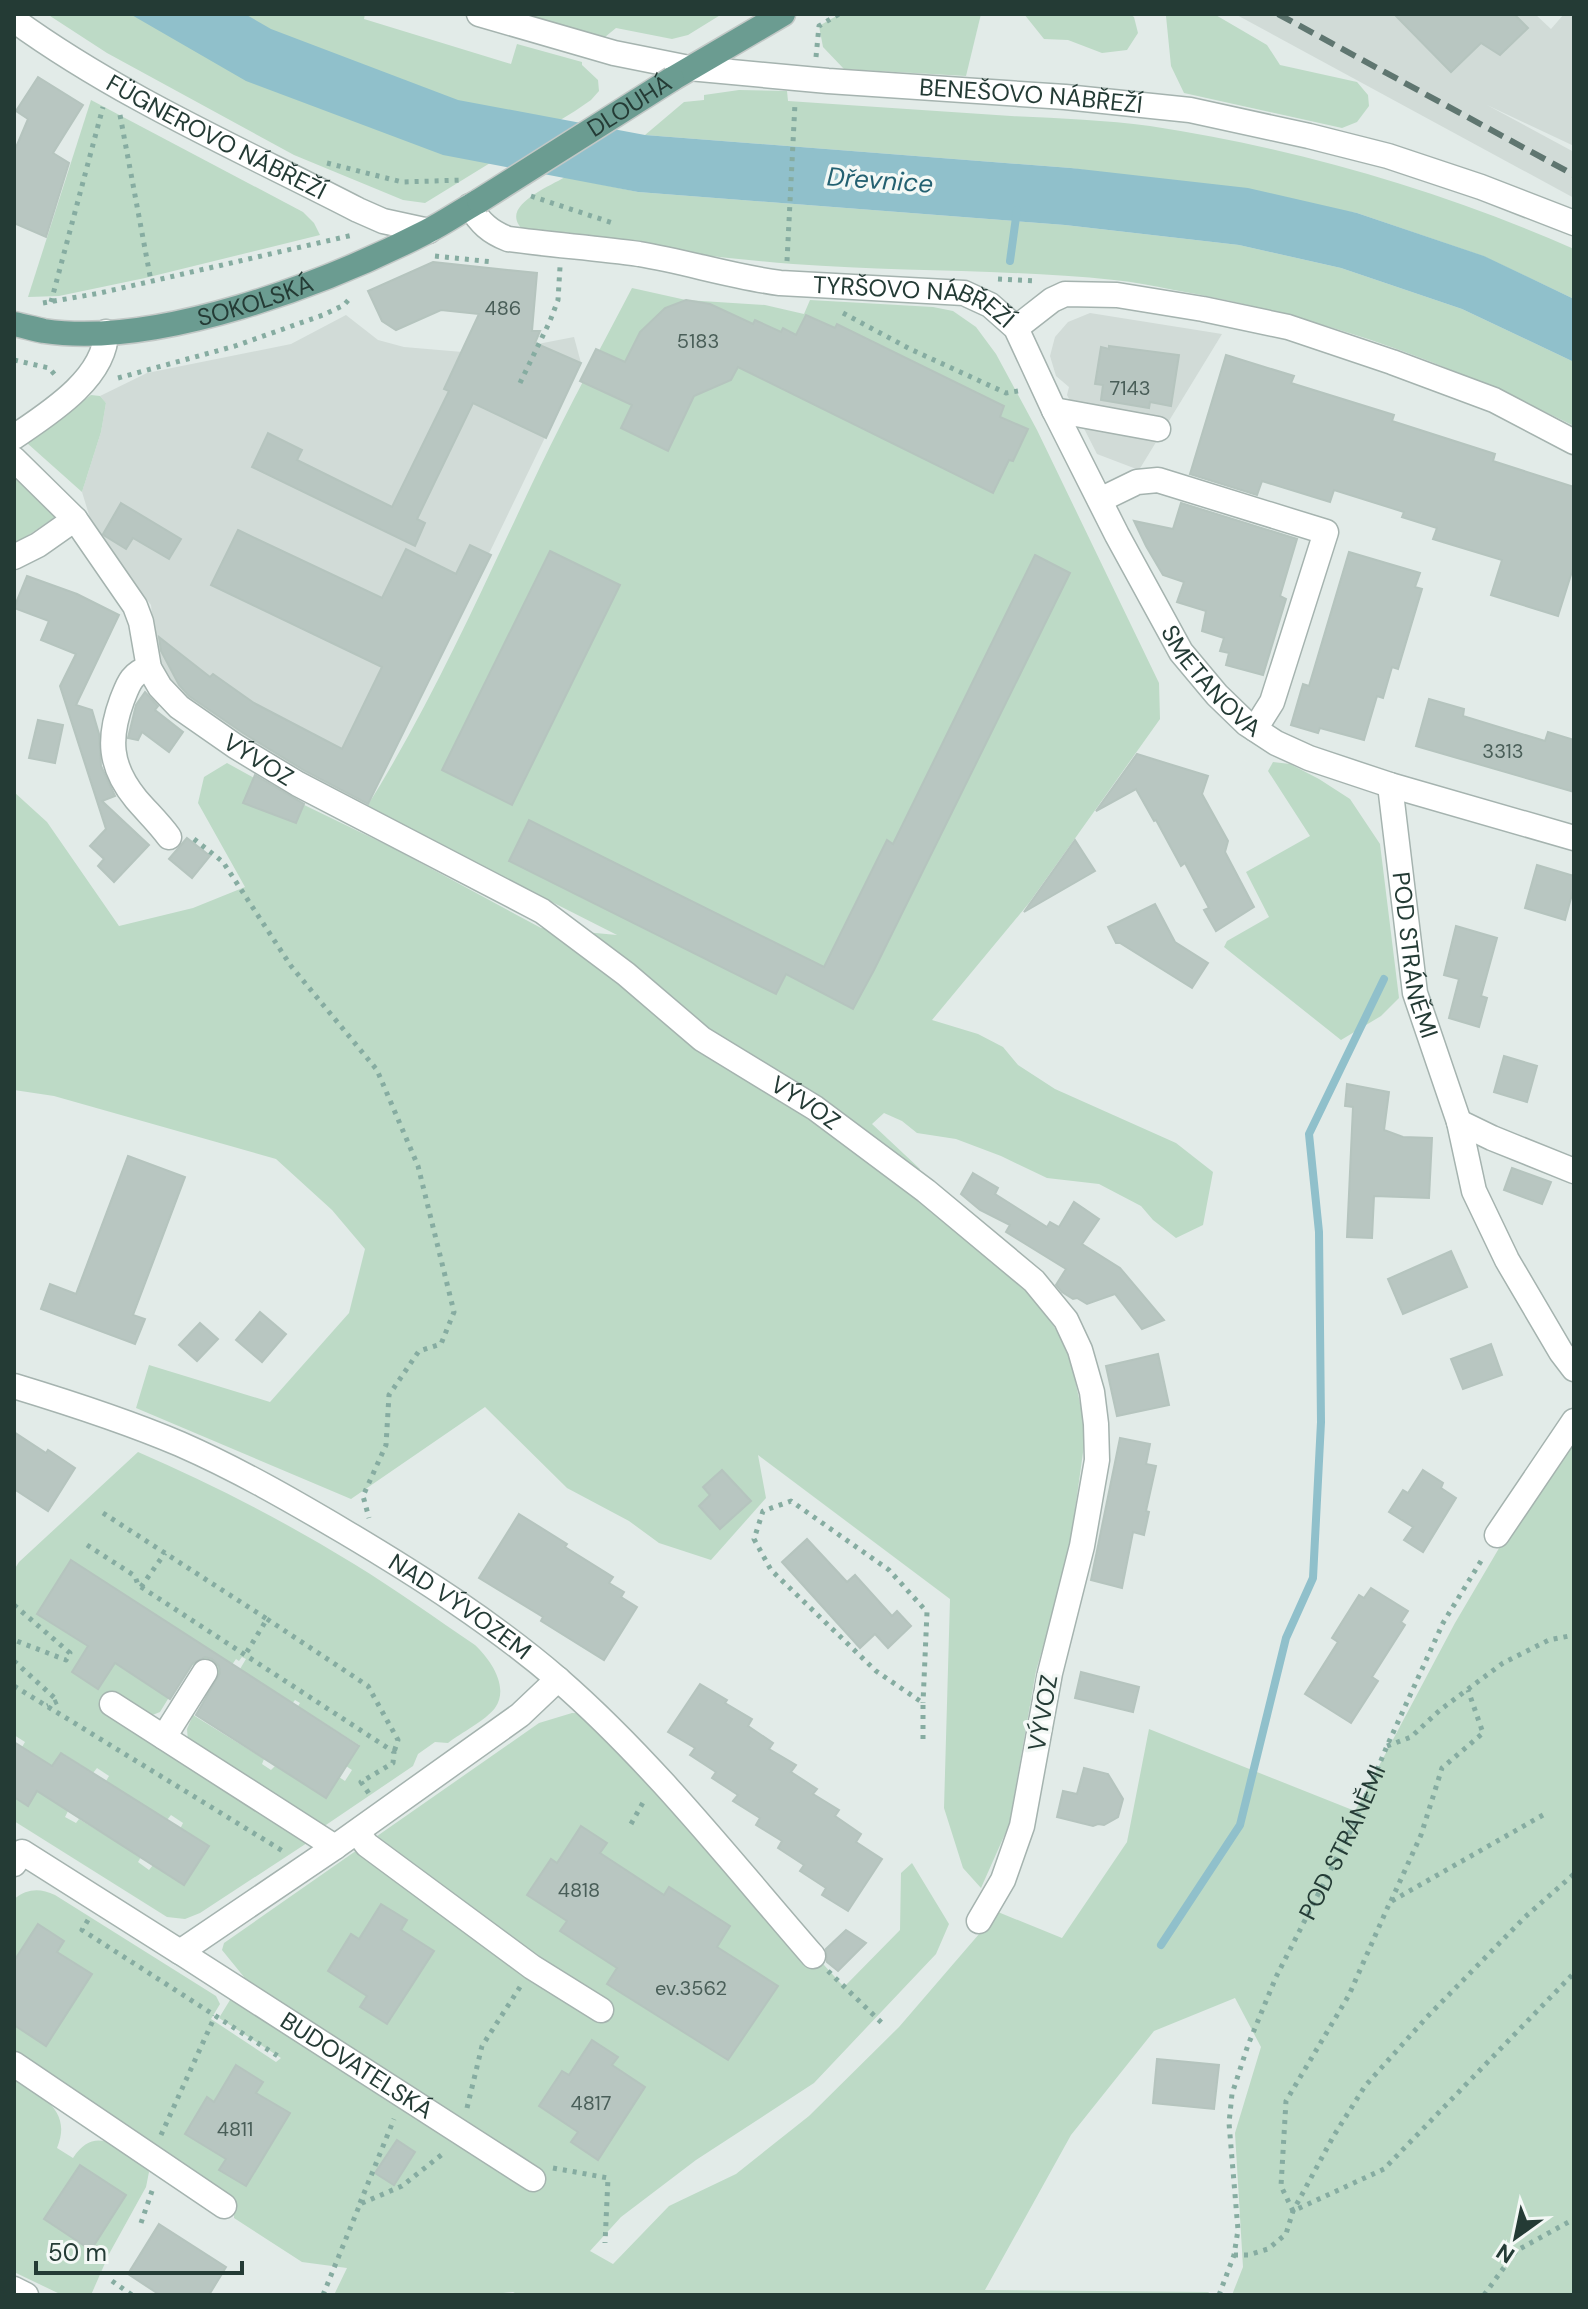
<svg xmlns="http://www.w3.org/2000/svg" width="1588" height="2309" viewBox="0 0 1588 2309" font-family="'DM Sans',sans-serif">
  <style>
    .built { fill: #d1dbd7 }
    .green { fill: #bddac6; fill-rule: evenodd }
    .water { fill: #90c0cb }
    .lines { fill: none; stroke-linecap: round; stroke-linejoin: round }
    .stream { stroke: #90c0cb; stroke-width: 8 }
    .building { fill: #b8c6c1; stroke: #b5c4be; stroke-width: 2 }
    .minor-casing { stroke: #a5b3af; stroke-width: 27 }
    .major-casing { stroke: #c2c8c6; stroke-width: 27 }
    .path { stroke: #86aca1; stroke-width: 5; stroke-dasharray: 4 6; stroke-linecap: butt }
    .minor { stroke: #fff; stroke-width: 24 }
    .major { stroke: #6b9c91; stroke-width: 24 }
    .rail { stroke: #5f7670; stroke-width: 6; stroke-dasharray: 16 8; stroke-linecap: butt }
    .major-bridge-casing { stroke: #c2c8c6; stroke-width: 27; stroke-linecap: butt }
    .major-bridge { stroke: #6b9c91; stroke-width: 24 }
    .labels { text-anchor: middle; stroke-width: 7; stroke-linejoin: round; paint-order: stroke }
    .number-label { font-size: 20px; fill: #495e58 }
    .street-label { font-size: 24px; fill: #243b35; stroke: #f3f8f5 }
    .water-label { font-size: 26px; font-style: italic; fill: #246171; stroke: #f3f8f5 }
  </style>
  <rect width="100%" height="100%" fill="#e2ebe8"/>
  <g class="built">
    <path d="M1235,14H1535L1551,29L1564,14H1574V146L1487,105L1574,152V198Z"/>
    <path d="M1090,313L1222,334L1139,470L1097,454L1067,395L1069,387L1056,376L1050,356L1055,337L1068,322Z"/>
    <path d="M346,315L378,340L404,347L486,354L574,337L581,363L366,808L236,737L166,683L154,634L151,605L94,531L82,492L101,432L106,403L100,396L147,373L291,344Z"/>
  </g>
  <g class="green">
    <path d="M47,14H365L364,19L511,64L517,44L582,62V65L598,80L599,91L591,100L575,111L425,203L403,200L294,155L107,53Z"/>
    <path d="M511,14H722L688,35L672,39L616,28L605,37Z"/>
    <path d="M840,14H981L966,76L844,69L823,47L819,26Z"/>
    <path d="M1024,14H1129L1134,17L1138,33L1127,50L1102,53L1068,40L1044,39Z"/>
    <path d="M1169,14H1214L1267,45L1280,65L1357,82L1368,95L1369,106L1357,122L1342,128L1184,93L1171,66L1166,16Z"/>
    <path d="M739,90L787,91L788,101C862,106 937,111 1011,116C1057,118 1105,120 1150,126C1295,148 1440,190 1574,249V299L1483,256L1357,213L1071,168L645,135L684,102L704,100V95Z"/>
    <path d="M91,100L303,212L314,223L320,235L145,278L59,296L28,297Z"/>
    <path d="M565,177L638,192L1065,225L1239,245L1341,268L1462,309L1574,362V426C1448,362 1314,314 1174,290C1154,286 1134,282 1114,280C1008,269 900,272 793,264C705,257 616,244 528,234C493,209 545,189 565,177Z"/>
    <path d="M632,288L686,300L765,305L804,314L810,300L933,307L953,311L976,327L996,354L1037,430L1159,683L1160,719L1029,903L932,1020L978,1034L1003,1047L1018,1065L1055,1089L1176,1143L1213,1172L1203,1225L1176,1238L1153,1220L1141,1206L1099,1184L1047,1178L1001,1156L956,1139L917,1133L902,1121L884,1113L872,1124L920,1169L897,1180L1036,1296L1069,1352L1086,1431L1068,1560L1036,1671L1009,1825L981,1888L963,1868L944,1808L950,1599L758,1455L766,1498L711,1560L659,1543L629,1521L567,1488L485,1407L351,1499L136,1408L149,1365L270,1402L349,1313L365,1249L332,1210L276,1159L54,1096L14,1090V792L47,822L119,926L193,908L245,887L198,803L204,777L227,763L298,802L393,848L541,928L617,935L366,808C434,700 485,582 540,467C569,407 601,347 632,288Z"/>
    <path d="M91,395L100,396L106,403L101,432L82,492L27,443Z"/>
    <path d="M14,477L55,517L14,545Z"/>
    <path d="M1273,762L1290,764L1319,779L1350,799L1380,844L1399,998L1381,1016L1341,1040L1224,947L1227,941L1269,917L1246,872L1310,836L1268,771Z"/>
    <path d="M1574,1437V2295H1232L1243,2267L1235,2133L1261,2047L1235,1998L1154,2031L1071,2135L985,2290L1209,2292L1207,2295H519L513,2292L484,2295H334L347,2268L302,2262L234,2218V2207L14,2057V1899C28,1888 40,1888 55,1895L216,1996L220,2004L211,2019L276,2062L281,2058L219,2018L244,1977L222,1950L224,1943L539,1723L572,1713L596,1714L844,1987L900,1930L901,1873L912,1863L949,1924L936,1954L814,2083L696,2160L621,2217L590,2251L613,2264L669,2206L736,2174L809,2116L899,2027L998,1912L1062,1938L1127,1842L1149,1729L1355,1811L1455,1623L1515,1521ZM237,2066L263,2082L253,2097H263L290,2113L246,2186L219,2170L228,2155L212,2150L185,2134L207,2098L214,2102Z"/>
    <path d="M138,1452C212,1484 284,1521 354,1564C395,1589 435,1618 475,1645C490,1659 510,1687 495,1708C486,1720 461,1733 448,1743L435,1742L418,1754L413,1766L320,1829L188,1741L187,1729L193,1715L264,1759L262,1764L271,1770L275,1766L326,1797L339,1777L345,1781L352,1770L346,1766L359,1745L307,1712L293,1714L300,1703L295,1700L291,1705L283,1697L240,1669L246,1659L242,1657L239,1661L236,1659L220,1682L190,1663L160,1712L150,1716L307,1843L200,1913L185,1919L167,1917L14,1821V1797L37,1791L68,1811L65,1817L76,1823L79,1819L141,1857L138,1862L149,1870L153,1865L184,1885L180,1829L183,1823L171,1815L167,1820L106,1781L109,1776L97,1768L93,1773L62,1753L52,1766L22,1747L25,1742L14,1735V1570L19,1562Z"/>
    <path d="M14,2077C40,2095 73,2110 57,2148L73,2158C90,2132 108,2139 129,2154C138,2159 144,2163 149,2172L146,2187L109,2254L91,2295H62L14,2272Z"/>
  </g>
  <path class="water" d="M130,14H245L271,29L458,100L645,135L1071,168L1248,188L1357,213L1484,256L1574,299V362L1462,309L1341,268L1239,245L1065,225L638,192L443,155L246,81Z"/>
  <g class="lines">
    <g class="stream">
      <path d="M1010,261L1017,210"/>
      <path d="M1161,1945L1240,1825L1286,1638L1313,1578L1321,1422L1319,1232L1309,1134L1384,979"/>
    </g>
  </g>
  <g class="building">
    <path d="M1394,14H1514L1528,28L1500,55L1481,43L1451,72Z"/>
    <path d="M38,77L83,105L53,153L69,163L46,237L14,223V152L28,119L16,111Z"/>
    <path d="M433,262L537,273L532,331H540L535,343L581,363L546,438L473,403L417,519L425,523L415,546L252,467L268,433L302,450L297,460L392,507L449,391L444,389L479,314L441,310L396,330L382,321L368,291Z"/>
    <path d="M686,300L710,304L753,324L755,320L781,332L783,328L796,335L806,315L835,328L837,324L1004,406L1000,417L1028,429L1013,461L1009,460L993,493L738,367L731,380L694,396L668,451L621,428L632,405L580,381L596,349L625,362L640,332L665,308Z"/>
    <path d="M1109,346L1179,355L1171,406L1150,402L1149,408L1101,400L1103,385L1095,384L1101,347L1109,349Z"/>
    <path d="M1226,355L1294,376L1291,383L1394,415L1392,421L1495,454L1493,461L1574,487V565L1558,616L1491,595L1502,560L1433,539L1437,528L1402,517L1404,512L1334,490L1330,502L1262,481L1257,495L1190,474Z"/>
    <path d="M121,503L181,539L169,559L133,538L126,549L105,536L103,534Z"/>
    <path d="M1181,503L1297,539L1280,596L1286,599L1263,675L1226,665L1229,653L1220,651L1224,638L1202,631L1206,611L1177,602L1184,582L1163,575L1146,546L1134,521L1173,529Z"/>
    <path d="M238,530L382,598L406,549L456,574L470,545L491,555L368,804L305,771L243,733L189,696L179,685L161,651L159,637L210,677L213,674L254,703L342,749L382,667L211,585Z"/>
    <path d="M550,551L620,585L512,805L442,770Z"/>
    <path d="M1349,552L1420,573L1415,587L1422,589L1398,669L1392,667L1383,698L1377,696L1364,740L1320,728L1318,733L1291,725L1303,684L1309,686Z"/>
    <path d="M1035,555L1070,573L874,970L853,1009L786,974L776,994L509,861L529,820L824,967L887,840L893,844Z"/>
    <path d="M27,576L77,594L119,615L76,705L92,710L99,734L101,766L115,796L102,801L149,845L114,882L98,866L104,859L90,846L106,829L60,686L76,654L41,640L49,621L14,608Z"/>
    <path d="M145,692L158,706L155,710L183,732L169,752L142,732L138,740L128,738L136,705Z"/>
    <path d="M1429,699L1464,709L1463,716L1545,741L1548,732L1574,740V792L1416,746Z"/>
    <path d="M38,720L63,725L55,763L29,758Z"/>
    <path d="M1137,754L1208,776L1202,794L1228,841L1225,852L1254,907L1216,931L1204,910L1209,908L1185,863L1181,866L1156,820L1154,821L1136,789L1096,811Z"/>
    <path d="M255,775L304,804L296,823L243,803Z"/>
    <path d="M187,838L210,856L192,878L169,859Z"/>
    <path d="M1075,840L1095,871L1024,912Z"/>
    <path d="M1537,865L1574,876V887L1565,920L1525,908Z"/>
    <path d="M1155,904L1175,942L1208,963L1192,988L1120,943H1116L1108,927Z"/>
    <path d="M1456,926L1497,938L1481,996L1487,998L1479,1027L1449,1018L1459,979L1444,975Z"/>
    <path d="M1504,1056L1537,1066L1527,1102L1494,1092Z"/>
    <path d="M1347,1084L1389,1092L1384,1130L1403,1137L1432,1138L1429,1198L1374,1196L1372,1238L1347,1237L1353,1107L1345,1106Z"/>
    <path d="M128,1156L185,1177L133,1315L145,1319L135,1344L41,1309L50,1284L76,1294Z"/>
    <path d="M1512,1168L1551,1182L1542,1204L1504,1190Z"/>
    <path d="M973,1173L998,1188L995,1194L1047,1227L1050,1222L1059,1227L1074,1202L1099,1219L1082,1244L1120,1268L1164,1320L1142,1329L1115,1294L1087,1304L1077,1298L1073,1299L1062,1292L1056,1285L1066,1269L1006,1232L1010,1225L980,1210L961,1194Z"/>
    <path d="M1451,1251L1467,1287L1403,1314L1388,1279Z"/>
    <path d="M260,1312L286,1334L262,1362L236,1340Z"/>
    <path d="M200,1323L218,1339L197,1361L179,1345Z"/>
    <path d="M1491,1344L1502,1375L1463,1389L1451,1359Z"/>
    <path d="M1158,1354L1169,1405L1117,1416L1106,1366Z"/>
    <path d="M14,1432L46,1453L48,1450L75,1468L48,1511L14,1489Z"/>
    <path d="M1120,1438L1150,1444L1146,1464L1156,1466L1146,1511L1149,1512L1144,1535L1133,1532L1122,1588L1091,1580Z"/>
    <path d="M722,1470L751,1501L720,1529L699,1506L710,1495L703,1487Z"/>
    <path d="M1423,1470L1443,1483L1441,1488L1456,1498L1423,1552L1404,1540L1413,1527L1389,1512L1403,1490L1408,1493Z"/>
    <path d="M519,1514L567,1544L565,1547L613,1577L609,1583L624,1592L621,1597L637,1607L604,1660L541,1621L543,1617L479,1578Z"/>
    <path d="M807,1539L847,1582L855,1575L892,1616L897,1611L911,1626L888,1648L875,1634L860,1648L782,1562Z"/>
    <path d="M71,1560L359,1746L326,1798L196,1715L220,1673L219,1666L212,1659L205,1657L193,1663L170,1699L115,1663L98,1689L72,1672L88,1646L37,1614Z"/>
    <path d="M1371,1588L1408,1611L1401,1622L1405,1625L1372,1677L1378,1681L1351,1723L1305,1694L1338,1642L1332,1638L1359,1595L1364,1598Z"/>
    <path d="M1081,1672L1139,1687L1133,1712L1075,1698Z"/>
    <path d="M700,1684L727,1700L725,1703L752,1719L748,1726L773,1743L769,1749L796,1765L791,1772L817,1789L813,1794L839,1810L835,1816L861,1834L856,1842L882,1859L848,1911L822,1895L826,1888L800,1871L804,1865L778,1848L782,1841L756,1825L760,1818L733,1801L738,1795L712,1778L716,1772L690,1755L695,1748L668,1732Z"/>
    <path d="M14,1742L52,1766L61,1753L209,1846L184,1885L37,1791L28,1806L14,1797Z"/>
    <path d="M1084,1768L1108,1774L1123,1799L1118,1817L1104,1825L1098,1824L1093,1826L1057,1817L1063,1791L1077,1794Z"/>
    <path d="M581,1826L607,1843L600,1853L664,1895L669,1887L730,1926L717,1947L778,1986L728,2060L607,1984L617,1968L560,1931L567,1921L527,1895L551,1859L557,1863Z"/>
    <path d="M381,1904L407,1920L401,1930L434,1951L387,2024L360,2007L367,1996L328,1971L351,1934L359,1939Z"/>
    <path d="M38,1924L64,1941L57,1952L92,1974L46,2046L14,2025V1961Z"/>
    <path d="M846,1930L866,1943L838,1971L827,1962L826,1949Z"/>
    <path d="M592,2040L618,2057L612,2065L645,2087L598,2160L571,2142L578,2132L539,2106L562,2071L569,2075Z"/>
    <path d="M1157,2059L1219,2065L1214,2109L1153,2103Z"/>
    <path d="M236,2065L263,2082L256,2093L290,2113L246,2186L219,2170L226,2159L185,2134L207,2097L214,2102Z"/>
    <path d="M397,2140L415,2152L394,2185L375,2173Z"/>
    <path d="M80,2165L126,2195L91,2250L44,2219Z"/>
    <path d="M159,2224L226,2267L209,2295H160L128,2274Z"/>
  </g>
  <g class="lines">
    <g class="minor-casing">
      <g id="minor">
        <path id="s2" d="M479,14L614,53L689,68L828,81L1065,97L1190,110L1309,136L1388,156L1481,187L1574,223"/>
        <path id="s3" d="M14,20C120,97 242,150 358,210L383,221L429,231"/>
        <path id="s4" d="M470,206C480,223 490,232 508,239C552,245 596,248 639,254C687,262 733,277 780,283L964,293L990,305L1016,328L1054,410L1117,535L1181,652L1217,695L1247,724L1276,743L1309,758L1390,785L1574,838"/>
        <path d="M1016,328L1052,300L1065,294L1117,295L1203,309L1288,327L1392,362L1494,400L1574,442"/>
        <path d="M1054,410L1158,429"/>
        <path d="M14,437C48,414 106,378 106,332"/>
        <path id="s5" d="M14,459L75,519L135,606L141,622L149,668L160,687L179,707L235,746L298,784L542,911L626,974L702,1039L815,1108L926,1191L1034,1281L1066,1320L1080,1350L1092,1392L1096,1424L1097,1460L1082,1546L1050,1673L1022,1826L1003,1880L979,1921"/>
        <path d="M1100,500L1137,482L1158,480L1326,532L1272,702L1255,729"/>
        <path d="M14,557L38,545L75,519"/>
        <path d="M149,668C131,673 128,685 122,700C108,738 109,766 136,799C147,812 159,823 169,837"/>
        <path id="s6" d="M1390,785L1415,993L1459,1122L1474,1191L1507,1260L1561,1352L1574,1369"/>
        <path d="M1459,1122L1492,1138L1574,1171"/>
        <path id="s7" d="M14,1386C70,1403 126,1421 180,1444C237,1469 291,1500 345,1532C419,1576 494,1624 559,1680C653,1762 732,1863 813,1956"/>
        <path d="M1497,1535L1574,1421"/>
        <path d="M112,1704L335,1847"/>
        <path d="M164,1737L205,1672"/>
        <path d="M357,1832L367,1845L532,1967L601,2010"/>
        <path d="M14,1864L22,1852L180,1952L335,1847L520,1715L558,1679"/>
        <path id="s8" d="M180,1952L533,2179"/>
        <path d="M14,2064L224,2206"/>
        <path d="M14,2289L26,2295"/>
      </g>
    </g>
    <g class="major-casing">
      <g id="major">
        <path d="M672,79L783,14"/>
        <path id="s9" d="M14,324C24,326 34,329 44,331C157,348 327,283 426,232C444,223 461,211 479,201"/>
      </g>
    </g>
    <g class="path">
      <path d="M816,57L819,26L839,14"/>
      <path d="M120,115L151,281"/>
      <path d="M327,163L402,182L463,180"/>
      <path d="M531,196L616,224"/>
      <path d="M435,256L493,262"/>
      <path d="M787,261L795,103"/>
      <path d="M998,279L1036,281"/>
      <path d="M51,302L103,107"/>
      <path d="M43,303L100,293L353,235"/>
      <path d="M843,313L910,349L1006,393L1018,391"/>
      <path d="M14,360L49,368L56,376"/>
      <path d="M118,378L235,346L323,315L344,305L352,296"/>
      <path d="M520,383L550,321L558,300L560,267"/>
      <path d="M194,839L223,862L291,966L377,1070L418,1166L454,1312L441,1344L419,1351L389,1395L386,1445L363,1496L369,1518"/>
      <path d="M103,1513L267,1619L245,1655"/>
      <path d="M87,1545L135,1576L138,1585L394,1752L393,1763L361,1782L370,1795"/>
      <path d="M141,1587L165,1553"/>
      <path d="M14,1605L70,1653L66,1660L14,1640"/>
      <path d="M267,1619L368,1686L398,1740L394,1752"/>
      <path d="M14,1661L58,1701L47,1706"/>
      <path d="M14,1686L286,1853"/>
      <path d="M923,1739V1703L876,1671L771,1570L754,1539L763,1511L791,1501L889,1570L927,1612L923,1703"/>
      <path d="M1387,1746L1411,1737L1440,1710L1503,1663L1549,1640L1574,1635"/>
      <path d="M1543,1815L1390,1902L1349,1995L1286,2101L1281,2186L1293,2211L1384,2169L1574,1973"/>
      <path d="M631,1824L645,1799"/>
      <path d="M1391,1901L1421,1835L1442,1768L1483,1733L1468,1690"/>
      <path d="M88,1920L82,1930L281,2058"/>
      <path d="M828,1971L885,2026"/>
      <path d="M467,2108L482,2046L520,1987"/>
      <path d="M161,2135L215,2016"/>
      <path d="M553,2168L608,2178L605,2243"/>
      <path d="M360,2203L394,2119"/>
      <path d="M141,2223L153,2188"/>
      <path d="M1234,2255H1248L1268,2249L1286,2234L1293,2211L1333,2137L1365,2086L1427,2017L1525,1917L1574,1874"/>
      <path d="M112,2281L132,2295"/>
      <path d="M323,2295L360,2204L402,2186L445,2152"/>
      <path id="s1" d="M1219,2295L1234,2255L1238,2230L1229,2123L1232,2094L1248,2045L1276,1977L1356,1820L1387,1746L1443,1623L1484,1556"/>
      <path d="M1484,2295L1516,2251L1574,2219"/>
    </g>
    <use href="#minor" class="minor"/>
    <use href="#major" class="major"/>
    <path class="rail" d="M1278,14L1574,175"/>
    <g class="major-bridge-casing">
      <g id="major-bridge">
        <path id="s10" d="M479,201L672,79"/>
      </g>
    </g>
    <use href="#major-bridge" class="major-bridge"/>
  </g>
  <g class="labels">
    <g class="number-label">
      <text x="503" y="315">486</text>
      <text x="698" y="348">5183</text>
      <text x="1130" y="395">7143</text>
      <text x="1503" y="758">3313</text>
      <text x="579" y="1897">4818</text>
      <text x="691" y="1995">ev.3562</text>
      <text x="591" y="2110">4817</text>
      <text x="235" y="2136">4811</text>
    </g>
    <g class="street-label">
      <text dy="8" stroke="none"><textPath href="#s2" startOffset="560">BENEŠOVO NÁBŘEŽÍ</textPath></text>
      <text dy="8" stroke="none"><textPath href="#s10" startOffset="178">DLOUHÁ</textPath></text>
      <text dy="8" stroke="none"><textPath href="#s3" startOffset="234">FÜGNEROVO NÁBŘEŽÍ</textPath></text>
      <text dy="8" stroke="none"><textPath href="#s9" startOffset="246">SOKOLSKÁ</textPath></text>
      <text dy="8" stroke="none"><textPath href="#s4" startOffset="464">TYRŠOVO NÁBŘEŽÍ</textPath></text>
      <text dy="8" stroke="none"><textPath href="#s4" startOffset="980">SMETANOVA</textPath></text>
      <text dy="8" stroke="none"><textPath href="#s5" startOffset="400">VÝVOZ</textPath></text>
      <text dy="8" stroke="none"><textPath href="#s6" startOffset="172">POD STRÁNĚMI</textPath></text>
      <text dy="8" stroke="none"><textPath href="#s5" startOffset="1048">VÝVOZ</textPath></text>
      <text dy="8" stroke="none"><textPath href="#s7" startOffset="500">NAD VÝVOZEM</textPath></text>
      <text transform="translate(1043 1713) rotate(-80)" y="8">VÝVOZ</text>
      <text dy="8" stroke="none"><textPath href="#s1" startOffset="480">POD STRÁNĚMI</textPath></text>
      <text dy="8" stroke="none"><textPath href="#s8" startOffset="210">BUDOVATELSKÁ</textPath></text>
    </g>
    <g class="water-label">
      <text transform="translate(880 180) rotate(4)" y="9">Dřevnice</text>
    </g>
  </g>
  <rect width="1588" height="2309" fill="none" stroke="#243b35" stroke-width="32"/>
  <g transform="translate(1516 2237) rotate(213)" stroke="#f3f8f5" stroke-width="6" paint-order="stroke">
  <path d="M0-6L14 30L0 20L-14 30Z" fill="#243b35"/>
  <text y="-12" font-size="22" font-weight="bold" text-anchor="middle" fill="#243b35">N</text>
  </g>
  <path d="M36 2261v12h206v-12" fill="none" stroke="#243b35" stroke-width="4"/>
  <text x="48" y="2261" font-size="24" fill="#243b35" stroke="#f3f8f5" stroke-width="6" paint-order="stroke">50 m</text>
</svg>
